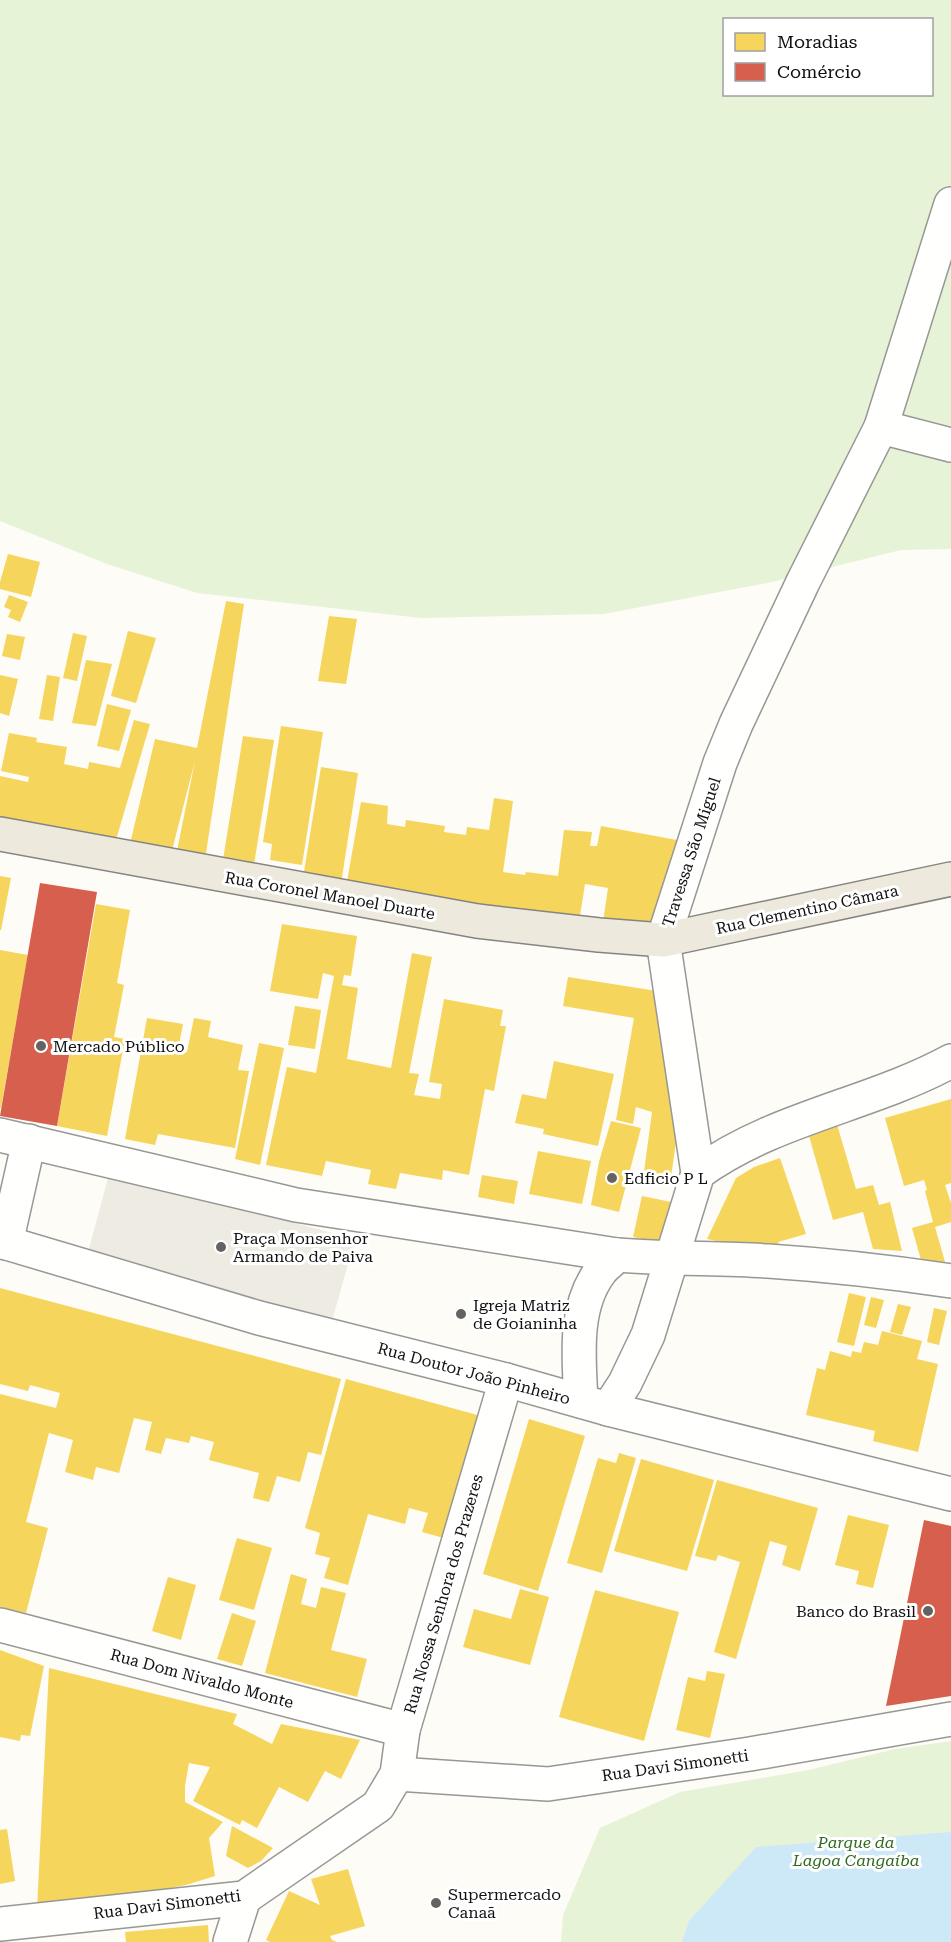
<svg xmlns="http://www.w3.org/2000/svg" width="951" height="1942" viewBox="0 0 951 1942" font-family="'Roboto Serif',serif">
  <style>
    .green { fill: #e7f3d7; fill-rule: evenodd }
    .plaza { fill: #edebe2 }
    .water { fill: #cde8f7 }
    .homes { fill: #f6d55c }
    .shops { fill: #d6604d }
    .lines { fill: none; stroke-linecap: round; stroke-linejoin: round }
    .minor-casing { stroke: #979795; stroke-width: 36 }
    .major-casing { stroke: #858482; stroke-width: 36 }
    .minor { stroke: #fffffe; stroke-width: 33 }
    .major { stroke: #ede9dc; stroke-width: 33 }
    .poi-dot { fill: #646362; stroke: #fff; stroke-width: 2 }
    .labels { text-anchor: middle; stroke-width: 6; stroke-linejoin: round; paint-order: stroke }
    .street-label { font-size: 16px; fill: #111; stroke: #fff }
    .poi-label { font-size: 16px; fill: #111; stroke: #fff; text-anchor: start }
    .park-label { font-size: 16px; font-style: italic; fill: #2f6b1f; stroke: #fff }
  </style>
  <rect width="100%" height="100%" fill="#fdfcf7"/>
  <g class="green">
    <path d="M0,0H951V549L901,550L772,582L604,614L421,618L197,593L107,564L0,521ZM724,20H932V94H724Z"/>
    <path d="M951,1741V1942H561L563,1915L600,1828L680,1792L809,1770L895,1749Z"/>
  </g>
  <path class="plaza" d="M109,1174L355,1239L332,1321L87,1256Z"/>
  <path class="water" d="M951,1832V1942H682L689,1921L756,1847Z"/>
  <g class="homes">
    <path d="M8,554L40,562L31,597L0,589V582Z"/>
    <path d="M9,595L28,602L20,622L8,617L11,610L4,607Z"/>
    <path d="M226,601L244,604L204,866L175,861L195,761L170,858L129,848L155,739L197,748Z"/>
    <path d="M329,616L357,619L346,684L318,681Z"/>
    <path d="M128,631L156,638L136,703L111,696Z"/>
    <path d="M73,633L87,636L77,681L63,678Z"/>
    <path d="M7,634L25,637L20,660L2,656Z"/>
    <path d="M86,660L112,664L96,726L72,723Z"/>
    <path d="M0,675L18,679L9,716L0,713Z"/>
    <path d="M47,675L60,677L53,721L39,719Z"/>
    <path d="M107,704L131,710L119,751L97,746Z"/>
    <path d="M134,720L150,724L116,840L100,835L95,849L0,829V776L28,782L29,777L1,771L9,733L37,738L36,742L67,747L64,764L88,769L89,762L120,768Z"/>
    <path d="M281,726L323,732L302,865L270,860L272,844L263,842Z"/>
    <path d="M243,736L274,740L252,877L221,872Z"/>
    <path d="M321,767L358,773L341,884L303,878Z"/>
    <path d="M494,798L513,801L503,872L525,875L526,872L558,876L564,830L592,832L590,846H597L601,826L677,840L659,930L603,922L608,888L585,884L579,922L346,887L361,802L388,806L387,824L405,827L406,820L445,826L444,832L466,835L467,827L489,830Z"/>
    <path d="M0,876L11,878L1,930H0Z"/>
    <path d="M96,904L130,910L117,983L124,985L114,1037L125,1039L107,1136L57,1126Z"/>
    <path d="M282,924L357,936L351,976L344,975L342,985L358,988L347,1059L391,1068L412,953L432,957L409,1073L419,1074L414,1095L440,1099L442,1084L429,1082L444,999L503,1010L500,1026H506L494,1091L485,1089L469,1175L443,1170L442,1180L400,1173L396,1189L368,1184L371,1170L326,1161L322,1176L266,1165L287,1067L316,1073L334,976L323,973L318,999L270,991Z"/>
    <path d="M0,950L28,955L1,1108H0Z"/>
    <path d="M568,977L657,991L664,1056L677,1135L671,1177L644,1172L652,1112L636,1107L633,1124L616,1120L634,1018L563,1006Z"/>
    <path d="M295,1006L321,1010L315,1049L288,1045Z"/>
    <path d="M147,1018L183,1024L178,1050L187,1052L194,1018L211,1021L208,1037L243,1045L238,1070L249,1071L235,1148L158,1134L155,1145L125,1139Z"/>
    <path d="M259,1043L284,1048L260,1165L235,1159Z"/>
    <path d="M554,1061L614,1074L598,1146L543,1134L544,1129L515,1123L522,1094L546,1099Z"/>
    <path d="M951,1099V1183L945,1185L951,1203V1222L935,1227L947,1269L923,1267L912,1228L933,1222L925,1191L927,1190L924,1180L904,1186L885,1118Z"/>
    <path d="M611,1121L641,1128L619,1212L591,1205L599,1162Z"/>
    <path d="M836,1121L856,1189L873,1185L879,1205L890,1202L902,1251L873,1249L863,1212L833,1220L807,1129Z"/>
    <path d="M538,1151L591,1161L582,1204L529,1194Z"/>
    <path d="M780,1158L806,1234L778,1242L782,1254L707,1239L736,1178L754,1167Z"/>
    <path d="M482,1175L518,1181L514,1204L478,1197Z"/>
    <path d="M642,1196L671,1202L662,1243L633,1237Z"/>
    <path d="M0,1288L341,1379L321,1455L308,1452L300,1482L277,1476L269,1502L253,1498L259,1473L209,1460L214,1442L191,1436L189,1443L166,1438L161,1454L145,1450L152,1422L134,1418L119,1473L96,1467L93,1480L65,1472L73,1440L49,1433L26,1522L48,1528L26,1613L0,1607V1394L56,1408L60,1393L30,1385L28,1391L0,1384Z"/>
    <path d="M849,1293L866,1297L854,1346L837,1342Z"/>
    <path d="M871,1297L884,1300L876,1328L864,1325Z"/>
    <path d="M898,1304L911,1307L902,1335L890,1332Z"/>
    <path d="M934,1308L947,1311L939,1345L927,1342Z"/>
    <path d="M882,1331L922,1341L917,1359L938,1364L918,1452L873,1441L875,1431L806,1415L817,1368L825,1370L830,1351L851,1357L852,1351L861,1353L864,1342L878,1345Z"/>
    <path d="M346,1379L481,1416L447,1539L422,1532L428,1513L409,1508L405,1524L368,1514L348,1585L324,1578L330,1558L315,1554L320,1533L305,1528Z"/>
    <path d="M529,1419L585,1436L538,1591L483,1574Z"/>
    <path d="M619,1453L636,1458L602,1573L567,1563L598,1458L616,1463Z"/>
    <path d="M641,1459L714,1480L687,1571L614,1551Z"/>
    <path d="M717,1480L818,1508L800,1571L782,1565L787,1546L770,1541L736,1659L714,1652L740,1562L718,1555L716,1561L695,1556Z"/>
    <path d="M848,1515L889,1525L873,1588L856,1584L859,1571L835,1565Z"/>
    <path d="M237,1538L272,1548L254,1610L219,1600Z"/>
    <path d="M291,1574L307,1579L301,1604L316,1608L321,1587L346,1593L331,1650L367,1659L357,1697L265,1673Z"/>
    <path d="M168,1577L196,1585L181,1640L152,1631Z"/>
    <path d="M520,1589L549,1597L530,1665L463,1647L474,1609L511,1619Z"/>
    <path d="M595,1590L679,1612L644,1741L559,1717Z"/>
    <path d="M232,1613L256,1621L242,1666L217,1659Z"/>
    <path d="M0,1650L44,1666L30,1736L21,1735L20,1741L0,1737Z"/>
    <path d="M49,1668L237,1714L233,1724L272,1744L281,1724L360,1740L341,1779L325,1771L308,1802L279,1787L257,1828L242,1820L240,1825L193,1801L210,1767L189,1763L185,1786V1802L223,1822L209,1838L215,1876L186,1885L128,1896L37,1909Z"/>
    <path d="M707,1671L725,1674L710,1738L676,1730L688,1677L705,1681Z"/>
    <path d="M232,1826L273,1848L261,1861L248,1868L226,1856Z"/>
    <path d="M7,1829L15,1881L0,1884V1830Z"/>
    <path d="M348,1869L365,1926L330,1936L332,1940L337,1942H270L266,1940L289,1891L320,1905L311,1879Z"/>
    <path d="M208,1925L209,1942H126L125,1932Z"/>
  </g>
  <g class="shops">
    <path d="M40,883L97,892L57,1126L0,1116Z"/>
    <path d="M924,1520L951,1526V1696L886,1706Z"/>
  </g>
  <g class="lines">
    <g class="minor-casing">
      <g id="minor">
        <path d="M881,427L951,445"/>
        <path d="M0,1135L296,1205L617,1255C667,1259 718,1258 768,1261C829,1265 891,1272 951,1281"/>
        <path d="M698,1173L663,940L720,763L736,724L803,582L881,427L951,204"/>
        <path d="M0,1241L259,1318L506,1380L608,1409L951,1494"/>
        <path d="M6,1243L29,1141"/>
        <path d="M581,1401C579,1359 573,1308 600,1272C604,1266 612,1261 617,1255"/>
        <path d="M608,1409L625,1383L648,1335L698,1173C773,1118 870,1105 951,1061"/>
        <path d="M0,1625L403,1730"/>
        <path d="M397,1774L548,1784L750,1754L951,1719"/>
        <path d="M0,1924L244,1898L378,1806L397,1774L403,1730L506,1380"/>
        <path d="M230,1942L244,1898"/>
      </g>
    </g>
    <g class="major-casing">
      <path id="major" d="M0,834L477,921L599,935L663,940L951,879"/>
    </g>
    <use href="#minor" class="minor"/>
    <use href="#major" class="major"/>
  </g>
  <g class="poi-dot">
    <circle cx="41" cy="1046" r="6"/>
    <circle cx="612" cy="1178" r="6"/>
    <circle cx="221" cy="1247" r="6"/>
    <circle cx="461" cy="1314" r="6"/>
    <circle cx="928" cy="1611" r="6"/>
    <circle cx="436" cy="1903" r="6"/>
  </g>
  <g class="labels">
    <g class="street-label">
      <text transform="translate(691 852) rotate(-72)" y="6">Travessa São Miguel</text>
      <text transform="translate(330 895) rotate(10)" y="6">Rua Coronel Manoel Duarte</text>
      <text transform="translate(807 909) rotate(-12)" y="6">Rua Clementino Câmara</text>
      <text transform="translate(474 1373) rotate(15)" y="6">Rua Doutor João Pinheiro</text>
      <text transform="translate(443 1594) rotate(-74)" y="6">Rua Nossa Senhora dos Prazeres</text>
      <text transform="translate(202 1678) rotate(15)" y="6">Rua Dom Nivaldo Monte</text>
      <text transform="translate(675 1765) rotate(-8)" y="6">Rua Davi Simonetti</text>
      <text transform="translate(167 1904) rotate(-7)" y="6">Rua Davi Simonetti</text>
    </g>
    <g class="poi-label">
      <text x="53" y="1052">Mercado Público</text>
      <text x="624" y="1184">Edficio P L</text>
      <text x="233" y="1244">Praça Monsenhor<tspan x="233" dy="18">Armando de Paiva</tspan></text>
      <text x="473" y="1311">Igreja Matriz<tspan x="473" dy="18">de Goianinha</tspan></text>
      <text x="916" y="1617" text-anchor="end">Banco do Brasil</text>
      <text x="448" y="1900">Supermercado<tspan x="448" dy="18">Canaã</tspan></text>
    </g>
    <g class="park-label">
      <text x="856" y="1848">Parque da<tspan x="856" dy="18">Lagoa Cangaíba</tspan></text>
    </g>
  </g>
  <rect x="723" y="18" width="210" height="78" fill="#ffffff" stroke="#a0a0a0" stroke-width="1.5"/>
  <rect x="735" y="33" width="30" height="18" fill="#f6d55c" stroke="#a0a0a0" stroke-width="1.5"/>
  <text x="777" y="48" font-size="18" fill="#111111">Moradias</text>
  <rect x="735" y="63" width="30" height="18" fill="#d6604d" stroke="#a0a0a0" stroke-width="1.5"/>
  <text x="777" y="78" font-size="18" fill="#111111">Comércio</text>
</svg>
